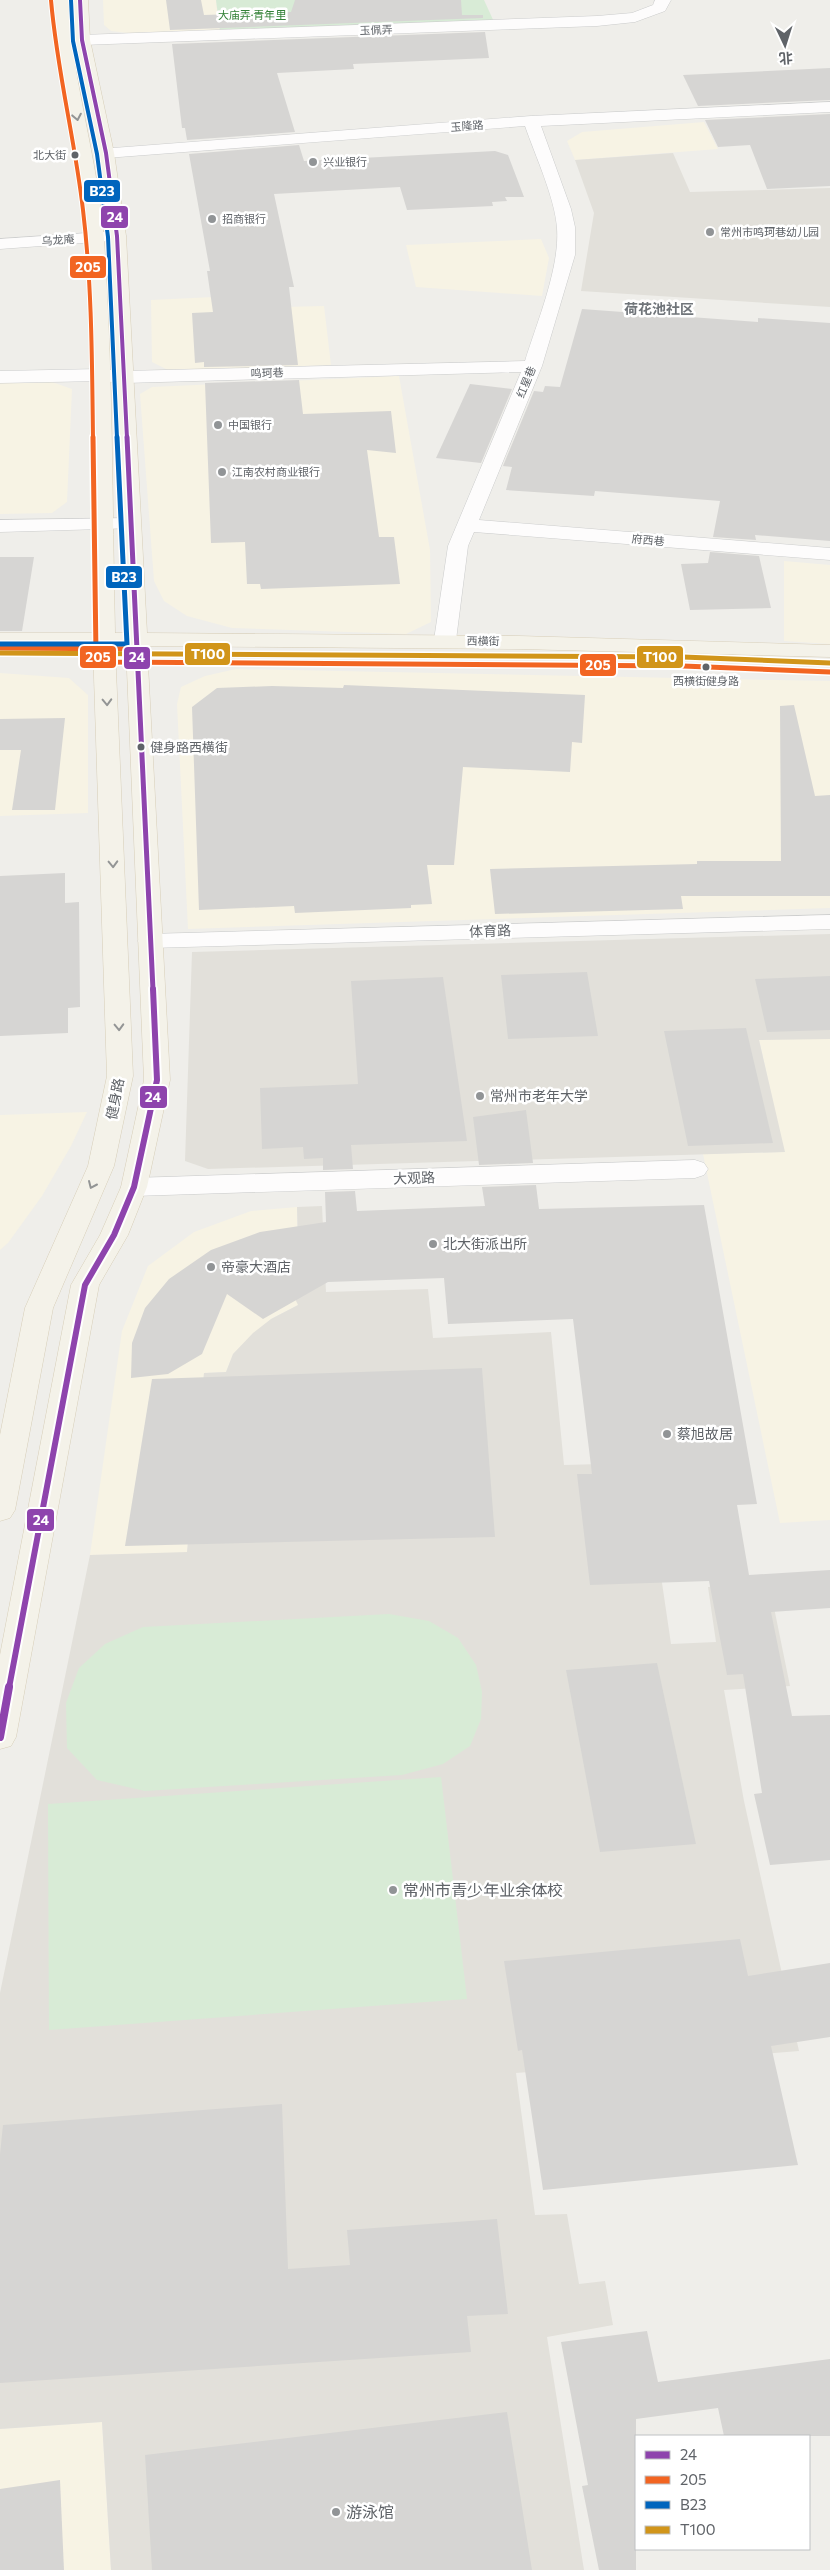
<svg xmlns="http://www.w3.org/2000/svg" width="830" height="2570" viewBox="0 0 830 2570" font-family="Commissioner,'Noto Sans SC',sans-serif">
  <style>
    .commercial { fill: #f7f3e4 }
    .education { fill: #e2e0da }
    .green { fill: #d8ebd6 }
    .building { fill: #d6d5d3 }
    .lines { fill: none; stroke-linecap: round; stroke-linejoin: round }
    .minor-casing { stroke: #cbcccc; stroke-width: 1 }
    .major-casing { stroke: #d7ceb8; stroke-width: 1 }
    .minor { fill: #fdfcfc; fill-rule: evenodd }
    .major { fill: #f4f2e9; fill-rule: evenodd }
    .bus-1-far3-casing { stroke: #fff; stroke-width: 6 }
    .bus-1-far2-casing { stroke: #fff; stroke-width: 8 }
    .bus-1-far1-casing { stroke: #fff; stroke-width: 10 }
    .bus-1-casing { stroke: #fff; stroke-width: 12 }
    .bus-2-far1-casing { stroke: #fff; stroke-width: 6 }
    .bus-2-casing { stroke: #fff; stroke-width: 8 }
    .bus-3-far1-casing { stroke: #fff; stroke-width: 6 }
    .bus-3-casing { stroke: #fff; stroke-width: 8 }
    .bus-4-casing { stroke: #fff; stroke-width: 8 }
    .bus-1-far3 { stroke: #8e44ad; stroke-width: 4 }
    .bus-1-far2 { stroke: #8e44ad; stroke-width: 5 }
    .bus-1-far1 { stroke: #8e44ad; stroke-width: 6 }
    .bus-1 { stroke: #8e44ad; stroke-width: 8 }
    .bus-2-far1 { stroke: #f26522; stroke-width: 4 }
    .bus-2 { stroke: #f26522; stroke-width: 5 }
    .bus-3-far1 { stroke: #0065bd; stroke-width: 4 }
    .bus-3 { stroke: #0065bd; stroke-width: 5 }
    .bus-4 { stroke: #d1951a; stroke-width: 5 }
    .oneway { stroke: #939595 }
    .bus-dot { fill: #5f6368; stroke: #fff; stroke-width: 2 }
    .poi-dot { fill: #919496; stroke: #fff; stroke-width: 2 }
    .labels { text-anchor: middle; stroke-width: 5; stroke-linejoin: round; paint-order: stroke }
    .far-park-label { font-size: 11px; fill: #348238; stroke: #fff }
    .far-street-label { font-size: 11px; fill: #5f6368; stroke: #fff }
    .far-bus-label { font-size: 11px; fill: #5f6368; stroke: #fff; text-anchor: end }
    .far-poi-label { font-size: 11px; fill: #5f6368; stroke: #fff; text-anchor: start }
    .bus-label { font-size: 13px; fill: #5f6368; stroke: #fff; text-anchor: start }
    .far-quarter-label { font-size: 14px; font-weight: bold; fill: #70757a; stroke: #fff }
    .street-label { font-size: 14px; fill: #5f6368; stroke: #fff }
    .poi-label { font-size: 14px; fill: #5f6368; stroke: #fff; text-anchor: start }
    .near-poi-label { font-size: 16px; fill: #5f6368; stroke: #fff; text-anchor: start }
    .line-badge { stroke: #fff; stroke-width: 2 }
    .badge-label { font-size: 14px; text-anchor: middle; font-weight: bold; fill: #fff }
  </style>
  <rect width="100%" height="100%" fill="#efeeea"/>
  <g class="commercial">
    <path d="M103,0H216L220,31L128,33L111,31L104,25Z"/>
    <path d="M704,122L718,149L575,160L567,141L582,132Z"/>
    <path d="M541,239L549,258L542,296L416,287L406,245Z"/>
    <path d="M280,294L283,307L324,306L331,365L170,371L152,362L151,300Z"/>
    <path d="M399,376L430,550L431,622L406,634L232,628L187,616L164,601L154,581L140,394L152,387Z"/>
    <path d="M52,382L72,389L67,502L52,513L0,514V383Z"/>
    <path d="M784,561L830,565V644L784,641Z"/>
    <path d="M236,669L830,681V908L188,929L177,704L181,687L205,676Z"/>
    <path d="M0,673L69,678L88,695V813L0,816Z"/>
    <path d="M759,1039H830V1520L780,1523L703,1154L784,1152Z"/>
    <path d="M87,1112L71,1146L42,1196L8,1243L0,1250V1115Z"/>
    <path d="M297,1207L298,1305L271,1319L233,1354L226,1372L204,1373L187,1553L90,1555L122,1331L148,1266L194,1232L251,1211Z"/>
    <path d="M102,2422L111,2570H0V2429Z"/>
  </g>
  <g class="education">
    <path d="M673,153L690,192L830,188V307L581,291L594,213L575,160Z"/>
    <path d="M830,934V1039L759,1040L785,1152L208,1169L185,1161L192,952Z"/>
    <path d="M322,1206L326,1292L428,1289L433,1338L551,1332L564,1465L676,1462L661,1576L671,1644L716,1642L708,1587L769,1583L790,1686L724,1690L744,1801L799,2051L516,2073L535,2215L567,2214L579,2284L605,2281L613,2325L547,2337L584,2570H111L102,2422L0,2429V1993L90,1555L187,1552L204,1373L226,1372L233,1354L253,1333L271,1319L298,1305L289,1286L299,1281L297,1207Z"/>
  </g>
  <g class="green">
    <path d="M216,0H484L495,24L220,31Z"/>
    <path d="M389,1614L429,1621L458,1638L476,1665L482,1692L481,1719L470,1746L443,1764L402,1775L145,1791L97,1780L67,1748L66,1703L79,1668L105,1644L143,1627Z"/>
    <path d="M441,1777L467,1999L49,2030L48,1804Z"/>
  </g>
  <g class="building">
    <path d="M166,0H201L204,15L291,12L295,0H461L462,15H483V18L170,30Z"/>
    <path d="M485,32L489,58L353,64L354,69L277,73L295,132L187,140L185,128H182L172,44Z"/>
    <path d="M830,68V100L698,106L683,75Z"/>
    <path d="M830,114V186L767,189L750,145L718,147L705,120Z"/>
    <path d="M299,145L304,161L495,151L508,155L524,197H505L507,201L492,202L493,206L407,210L400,187L274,194L294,287H289L298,365L204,367V362L195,363L192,313L213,312L207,271H210L189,154Z"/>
    <path d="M582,309L758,322V318L830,323V541L755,535L756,540L713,537L720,501L595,491L594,496L506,490L512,467L503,466L534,391L543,392L545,386L560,387Z"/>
    <path d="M299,380L303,414L391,411L396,453L367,450L379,537H394L400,584L261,589L260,584H247L245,542L211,543L205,383Z"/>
    <path d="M470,384L512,389L481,463L436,458Z"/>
    <path d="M710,552L759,556L771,608L690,610L681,564L708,563Z"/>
    <path d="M0,557H34L22,631H0Z"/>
    <path d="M344,685L585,695L582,743L572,742L570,772L463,767L454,865H427L432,904L411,905V908L295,913L294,906L199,910L192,707L217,688L272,686L343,688Z"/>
    <path d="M794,705L815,796L830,795V896H681L683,909L495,914L490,869L697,864V861H781L780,706Z"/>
    <path d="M65,718L55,810H12L21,750H0V719Z"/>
    <path d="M65,873V903L79,902L80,1007L68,1008V1033L0,1036V876Z"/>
    <path d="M587,972L598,1036L508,1039L501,975Z"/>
    <path d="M830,976V1030L767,1032L755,979Z"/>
    <path d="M443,977L467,1141L351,1145L353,1169L323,1170V1158L304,1159L303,1147L262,1149L260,1088L358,1084L351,981Z"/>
    <path d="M746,1028L773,1143L688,1146L664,1031Z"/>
    <path d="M526,1110L533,1163L479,1165L473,1117Z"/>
    <path d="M536,1185L539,1209L704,1205L757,1504L737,1505L749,1575L830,1570V1608L771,1612L792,1716L830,1715V1860L770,1865L754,1794L762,1793L743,1674L727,1675L709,1581L590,1585L577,1474H592L573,1319L448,1324L444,1278L328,1282L263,1319L227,1294L202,1354L168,1374L131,1378L132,1343L145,1308L169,1279L211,1250L260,1232L326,1222L325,1192L355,1191L357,1211L485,1206L482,1187Z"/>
    <path d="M482,1368L495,1537L125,1546L152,1379Z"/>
    <path d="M657,1663L696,1844L600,1852L566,1670Z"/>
    <path d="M740,1939L748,1976L830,1963V2037L771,2046L798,2165L543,2190L522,2050L518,2051L504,1961Z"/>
    <path d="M282,2104L288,2269L350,2265L347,2230L497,2219L508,2314L467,2316L471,2352L0,2383V2154L3,2125Z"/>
    <path d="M647,2331L658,2382L830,2359V2436H724L718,2408L636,2419V2570H599L582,2486L588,2485L561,2342Z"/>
    <path d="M507,2412L532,2570H152L145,2455Z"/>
    <path d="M60,2480L64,2570H0V2489Z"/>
  </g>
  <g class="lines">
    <g class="minor-casing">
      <g id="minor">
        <path d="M655,0H671L665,11L635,22L597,26L82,45L74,40L82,35L597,16L632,13L653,5Z"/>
        <path d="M830,102V112L541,126L571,209L575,227V255L542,366L479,520L830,548V560L474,532L468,546L456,640L453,645L445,646L437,645L434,640L448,546L521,372L125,383L100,381L0,383V371L100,369L125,371L525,361C537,322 560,268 557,228C555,198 535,155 525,126L106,158L100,157L98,153L100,149L531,116Z"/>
        <path d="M117,231L123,232L126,236L123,240L0,249V239Z"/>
        <path d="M129,518L136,520L139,524L136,528L0,532V520Z"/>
        <path d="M830,915V929L150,948L141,946L138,941L141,936L150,934Z"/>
        <path d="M695,1160L704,1163L708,1169L704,1175L695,1178L134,1196L125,1193L121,1187L125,1181L134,1178Z"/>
      </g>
    </g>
    <g class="major-casing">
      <path id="major" d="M52,0H68C72,81 98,159 104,239C113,370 112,502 115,633H125L108,236L98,153L74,40L72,0H88L90,40L114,153L126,236L147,633L519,636L830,645V657L519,649L147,646L170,1080L147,1187L128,1235L99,1285L16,1737L11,1746L0,1749V1655L71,1285L100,1235L121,1187L144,1080L126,646H115L133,1076L114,1166L53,1308L15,1510L10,1518L0,1521V1435L25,1308L88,1166L107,1076L93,646L0,645V633H93C92,502 94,370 86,240C81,159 56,81 52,0Z"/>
    </g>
    <use href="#minor" class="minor"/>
    <use href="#major" class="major"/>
    <g class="bus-1-far3-casing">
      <path id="bus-1-far3" d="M80,0L82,40L106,153L117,236L127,438"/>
    </g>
    <g class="bus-1-far2-casing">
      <path id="bus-1-far2" d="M127,437L153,990"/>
    </g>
    <g class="bus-1-far1-casing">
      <path id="bus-1-far1" d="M9,1688L85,1285L114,1235L134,1187L157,1080L153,989"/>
    </g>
    <g class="bus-1-casing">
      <path id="bus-1" d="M0,1737L9,1687"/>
    </g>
    <g class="bus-2-far1-casing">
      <path id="bus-2-far1" d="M51,0C57,71 75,140 83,210C92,285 92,362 93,438"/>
    </g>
    <g class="bus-2-casing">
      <g id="bus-2">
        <path d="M93,437L96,653L99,660L105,662L683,666L830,672"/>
        <path d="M0,648L147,649"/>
      </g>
    </g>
    <g class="bus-3-far1-casing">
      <path id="bus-3-far1" d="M71,0L73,41L97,154L108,237L117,438"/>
    </g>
    <g class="bus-3-casing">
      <path id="bus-3" d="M0,644H127L117,437"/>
    </g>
    <g class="bus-4-casing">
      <path id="bus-4" d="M0,653L683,657L830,663"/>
    </g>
    <use href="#bus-1-far3" class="bus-1-far3"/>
    <use href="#bus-1-far2" class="bus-1-far2"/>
    <use href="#bus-1-far1" class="bus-1-far1"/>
    <use href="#bus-1" class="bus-1"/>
    <use href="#bus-2-far1" class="bus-2-far1"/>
    <use href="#bus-2" class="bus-2"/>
    <use href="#bus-3-far1" class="bus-3-far1"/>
    <use href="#bus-3" class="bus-3"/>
    <use href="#bus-4" class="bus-4"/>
  </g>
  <defs><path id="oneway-chevron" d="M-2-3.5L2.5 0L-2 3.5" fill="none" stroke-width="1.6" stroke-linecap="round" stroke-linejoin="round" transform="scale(1.25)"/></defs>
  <g class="oneway">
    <use href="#oneway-chevron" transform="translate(77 117) rotate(79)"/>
    <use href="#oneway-chevron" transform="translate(107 702) rotate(88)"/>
    <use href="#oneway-chevron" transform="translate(113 864) rotate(88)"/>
    <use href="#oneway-chevron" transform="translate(119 1027) rotate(88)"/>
    <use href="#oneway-chevron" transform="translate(92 1185) rotate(114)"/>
  </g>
  <g class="bus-dot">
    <circle cx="75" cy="155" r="4.5"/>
    <circle cx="706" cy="667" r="4.5"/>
    <circle cx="141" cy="747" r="4.5"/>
  </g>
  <g class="poi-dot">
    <circle cx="313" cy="162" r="5"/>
    <circle cx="212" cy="219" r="5"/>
    <circle cx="710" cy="232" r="5"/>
    <circle cx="218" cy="425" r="5"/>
    <circle cx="222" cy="472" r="5"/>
    <circle cx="480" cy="1096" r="5"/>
    <circle cx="433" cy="1244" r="5"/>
    <circle cx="211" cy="1267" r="5"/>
    <circle cx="667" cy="1434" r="5"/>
    <circle cx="393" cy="1890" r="5"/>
    <circle cx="336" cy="2512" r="5"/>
  </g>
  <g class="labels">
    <g class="far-park-label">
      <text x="252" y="19">大庙弄·青年里</text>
    </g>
    <g class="far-street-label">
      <text transform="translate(376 30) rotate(-2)" y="4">玉佩弄</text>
      <text transform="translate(467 126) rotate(-4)" y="4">玉隆路</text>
      <text transform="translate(58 240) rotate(-4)" y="4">乌龙庵</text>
      <text transform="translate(267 373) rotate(-2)" y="4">鸣珂巷</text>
      <text transform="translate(526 382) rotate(-68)" y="4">红星巷</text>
      <text transform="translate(648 540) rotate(5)" y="4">府西巷</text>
      <text transform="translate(483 641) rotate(1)" y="4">西横街</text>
    </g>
    <g class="far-bus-label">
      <text x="66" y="159">北大街</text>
      <text x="706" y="685" text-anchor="middle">西横街健身路</text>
    </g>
    <g class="far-poi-label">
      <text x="323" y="166">兴业银行</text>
      <text x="222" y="223">招商银行</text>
      <text x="720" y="236">常州市鸣珂巷幼儿园</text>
      <text x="228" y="429">中国银行</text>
      <text x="232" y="476">江南农村商业银行</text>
    </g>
    <g class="bus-label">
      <text x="150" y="752">健身路西横街</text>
    </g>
    <g class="far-quarter-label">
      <text x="659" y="314">荷花池社区</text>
    </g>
    <g class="street-label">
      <text transform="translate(490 931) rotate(-2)" y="5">体育路</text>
      <text transform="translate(115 1099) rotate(-79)" y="5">健身路</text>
      <text transform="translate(414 1178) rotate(-2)" y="5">大观路</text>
    </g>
    <g class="poi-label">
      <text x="490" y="1101">常州市老年大学</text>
      <text x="443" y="1249">北大街派出所</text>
      <text x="221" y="1272">帝豪大酒店</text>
      <text x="677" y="1439">蔡旭故居</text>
    </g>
    <g class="near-poi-label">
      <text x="403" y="1896">常州市青少年业余体校</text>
      <text x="346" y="2518">游泳馆</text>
    </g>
  </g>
  <g class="line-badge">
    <rect x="83" y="179" width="38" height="24" rx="5" fill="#0065bd"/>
    <rect x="100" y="205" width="29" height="24" rx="5" fill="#8e44ad"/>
    <rect x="69" y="255" width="38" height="24" rx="5" fill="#f26522"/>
    <rect x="105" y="565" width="38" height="24" rx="5" fill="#0065bd"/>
    <rect x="184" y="642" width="47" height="24" rx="5" fill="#d1951a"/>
    <rect x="79" y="645" width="38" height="24" rx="5" fill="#f26522"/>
    <rect x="636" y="645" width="48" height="24" rx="5" fill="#d1951a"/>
    <rect x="123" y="646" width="28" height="24" rx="5" fill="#8e44ad"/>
    <rect x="579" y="653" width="38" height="24" rx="5" fill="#f26522"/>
    <rect x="139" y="1085" width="29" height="24" rx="5" fill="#8e44ad"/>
    <rect x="26" y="1508" width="29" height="24" rx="5" fill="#8e44ad"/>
  </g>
  <g class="badge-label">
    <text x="102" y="196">B23</text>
    <text x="115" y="222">24</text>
    <text x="88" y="272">205</text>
    <text x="124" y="582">B23</text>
    <text x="208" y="659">T100</text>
    <text x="98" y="662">205</text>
    <text x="660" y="662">T100</text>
    <text x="137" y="662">24</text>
    <text x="598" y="670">205</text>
    <text x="153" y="1102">24</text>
    <text x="41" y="1525">24</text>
  </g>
  <rect x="635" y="2435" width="175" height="115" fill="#ffffff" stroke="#bfc1c3"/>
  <rect x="645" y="2451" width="25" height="8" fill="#8e44ad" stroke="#bfc1c3"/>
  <text x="680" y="2460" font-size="15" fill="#5f6368">24</text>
  <rect x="645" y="2476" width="25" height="8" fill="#f26522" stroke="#bfc1c3"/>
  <text x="680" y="2485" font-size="15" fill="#5f6368">205</text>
  <rect x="645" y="2501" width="25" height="8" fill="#0065bd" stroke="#bfc1c3"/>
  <text x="680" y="2510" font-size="15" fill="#5f6368">B23</text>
  <rect x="645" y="2526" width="25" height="8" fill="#d1951a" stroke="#bfc1c3"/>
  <text x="680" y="2535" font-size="15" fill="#5f6368">T100</text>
  <g transform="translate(785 45) rotate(176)" stroke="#ffffff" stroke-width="4" paint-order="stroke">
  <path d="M0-4L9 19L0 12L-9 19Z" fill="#5f6368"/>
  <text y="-8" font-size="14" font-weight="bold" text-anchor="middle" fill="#5f6368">北</text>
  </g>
</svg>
